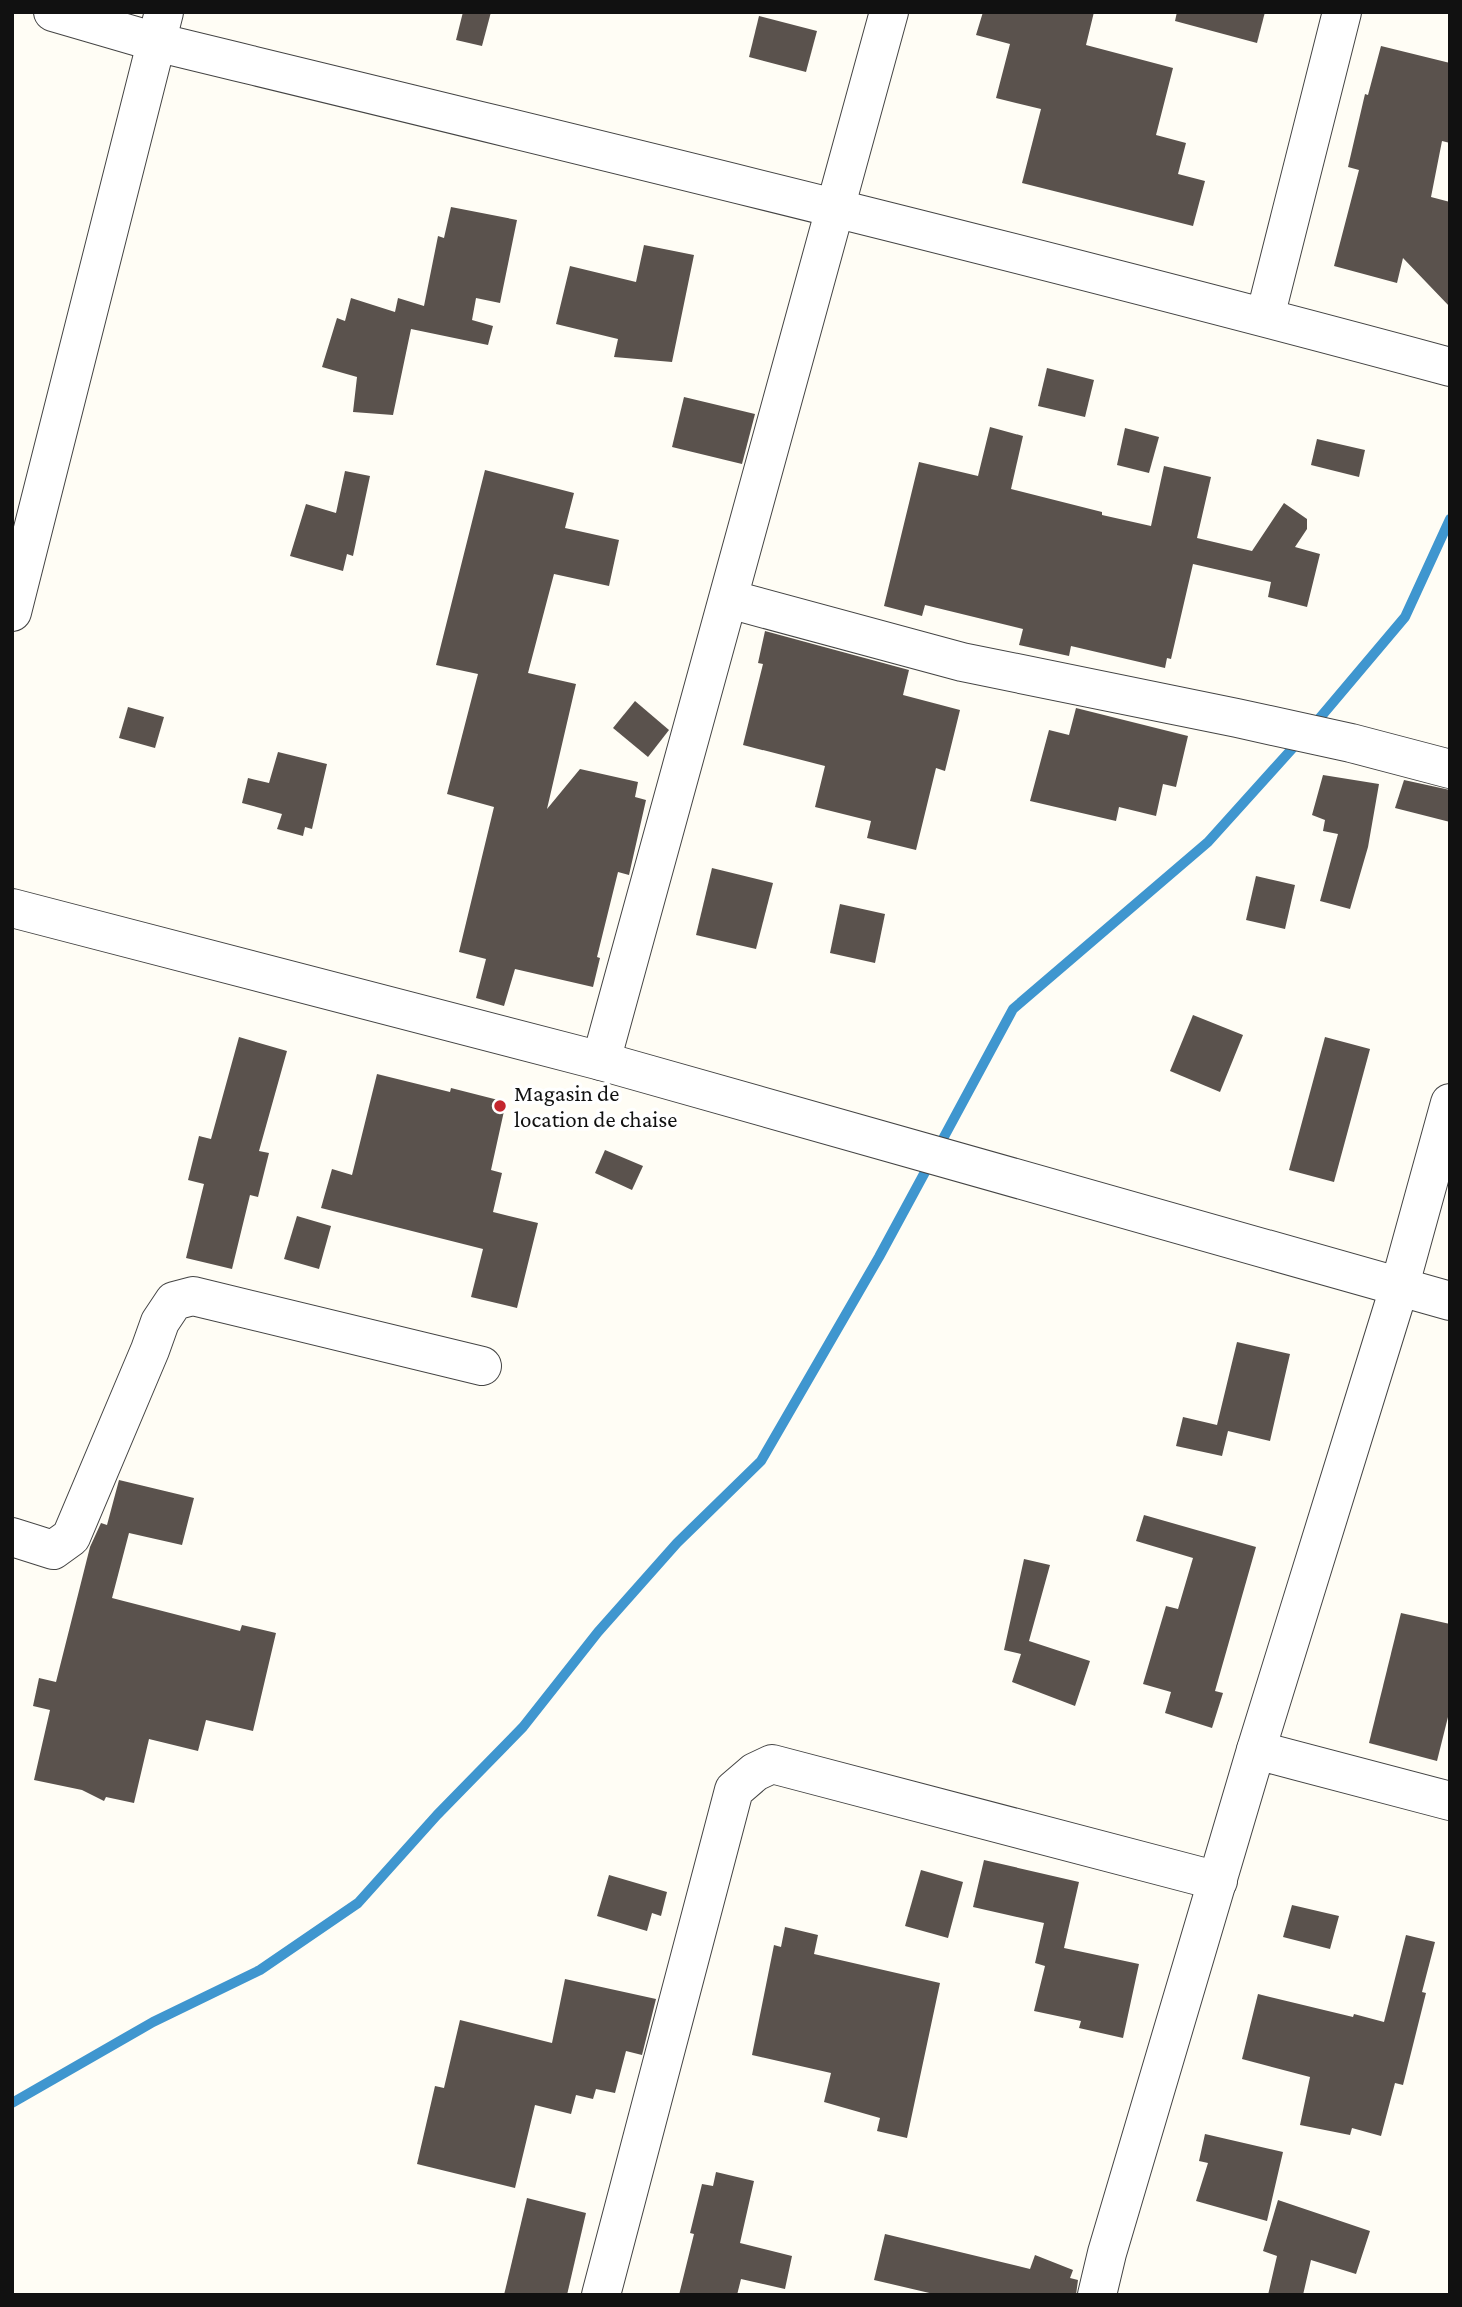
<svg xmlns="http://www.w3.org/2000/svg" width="1462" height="2307" viewBox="0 0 1462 2307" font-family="'Crimson Pro',serif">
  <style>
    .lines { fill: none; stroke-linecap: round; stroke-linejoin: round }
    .stream { stroke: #3f96cf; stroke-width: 10 }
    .building { fill: #5a524d }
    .street-casing { stroke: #444; stroke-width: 40 }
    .street { stroke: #fff; stroke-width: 38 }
    .poi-dot { fill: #c4262e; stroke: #fff; stroke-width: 2.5 }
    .labels { text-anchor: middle; stroke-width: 7; stroke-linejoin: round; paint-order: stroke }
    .poi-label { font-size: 23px; fill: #111; stroke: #fff; text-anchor: start }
  </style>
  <rect width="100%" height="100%" fill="#fffdf5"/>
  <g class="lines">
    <g class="stream">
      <path d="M1313,726L1405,617L1450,519"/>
      <path d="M938,1148L1013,1009L1208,842L1300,740"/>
      <path d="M12,2103L153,2022L260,1970L358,1903L437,1815L523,1727L598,1632L677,1543L761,1461L879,1257L931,1161"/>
    </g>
  </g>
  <g class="building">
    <path d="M463,12H491L482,46L456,40Z"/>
    <path d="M983,12H1094L1086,45L1173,68L1156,135L1186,143L1178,174L1205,181L1193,226L1022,183L1041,109L996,98L1010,44L976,35Z"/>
    <path d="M1177,12H1265L1257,43L1175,21Z"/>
    <path d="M759,16L817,31L806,72L749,57Z"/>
    <path d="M1381,46L1450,63V143L1442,141L1431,197L1450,202V307L1403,258L1397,283L1334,266L1359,170L1348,167L1365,94L1368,95Z"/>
    <path d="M451,207L517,220L500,303L476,298L472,320L493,326L488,345L411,329L393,415L353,412L357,377L322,367L337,318L345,321L351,298L395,312L398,298L424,306L438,236L444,238Z"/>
    <path d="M644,245L694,255L672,362L614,357L618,339L556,324L570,266L636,282Z"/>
    <path d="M1047,368L1094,380L1085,417L1038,406Z"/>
    <path d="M684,397L755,414L742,464L672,447Z"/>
    <path d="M990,427L1023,436L1011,489L1102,512V515L1151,526L1164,466L1211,477L1197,538L1252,551L1284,503L1307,519V529L1295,547L1320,554L1307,607L1268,597L1271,582L1193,564L1171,659L1167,658L1165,668L1071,646L1069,656L1019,645L1023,629L925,605L922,616L884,606L919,462L978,476Z"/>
    <path d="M1125,428L1159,437L1149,473L1117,465Z"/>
    <path d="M1317,439L1365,450L1359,477L1311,465Z"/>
    <path d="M485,470L574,493L565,528L619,540L609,586L554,574L528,673L576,684L547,809L580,769L638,782L635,797L646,800L629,875L618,872L597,957L600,958L593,987L515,969L504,1006L476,998L486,959L459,952L494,807L447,794L478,674L436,665Z"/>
    <path d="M345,471L370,476L353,556L347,554L343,571L290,556L306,504L336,513Z"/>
    <path d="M765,631L909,670L903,695L960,710L945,771L936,768L916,850L867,838L871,821L815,807L825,766L743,745L763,664L758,663Z"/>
    <path d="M635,701L669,730L648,757L613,728Z"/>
    <path d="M128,707L164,717L155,748L119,738Z"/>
    <path d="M1076,708L1188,736L1176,787L1163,784L1156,816L1119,807L1116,821L1030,801L1049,730L1069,735Z"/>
    <path d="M278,752L327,764L312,829L305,827L303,836L277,829L282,814L242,803L248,778L269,783Z"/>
    <path d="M1323,775L1379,784L1368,847L1350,909L1320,901L1338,834L1323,831L1325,820L1312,815Z"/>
    <path d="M1404,780L1450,790V822L1395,808Z"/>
    <path d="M712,868L773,883L756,949L696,935Z"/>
    <path d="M1256,876L1295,885L1285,929L1246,920Z"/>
    <path d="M840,904L885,914L875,963L830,953Z"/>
    <path d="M1193,1015L1243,1035L1220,1092L1170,1071Z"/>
    <path d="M239,1037L287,1051L259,1151L269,1153L258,1197L250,1195L232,1269L186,1258L204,1184L188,1180L199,1136L211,1139Z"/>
    <path d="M1325,1037L1370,1049L1334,1182L1289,1170Z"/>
    <path d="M377,1074L450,1092L451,1088L506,1102L491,1170L502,1173L493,1212L538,1223L517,1308L471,1297L483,1249L321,1208L332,1169L352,1175Z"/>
    <path d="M605,1150L643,1166L632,1190L595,1173Z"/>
    <path d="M297,1216L331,1226L319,1269L284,1259Z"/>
    <path d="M1237,1342L1290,1354L1270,1441L1228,1431L1222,1456L1176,1446L1183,1417L1217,1425Z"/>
    <path d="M119,1480L194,1498L182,1545L129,1533L112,1598L240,1631L242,1625L276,1633L253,1731L206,1720L198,1751L149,1739L134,1803L106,1797L104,1801L82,1790L34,1780L50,1710L33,1706L39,1678L56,1682L90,1547L101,1523L107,1525Z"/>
    <path d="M1144,1515L1256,1547L1215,1691L1223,1693L1212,1728L1165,1713L1171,1692L1143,1684L1166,1606L1178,1609L1193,1558L1136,1541Z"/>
    <path d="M1024,1559L1050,1565L1029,1641L1090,1661L1075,1706L1012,1682L1021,1654L1004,1650Z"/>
    <path d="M1401,1613L1450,1624V1709L1437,1761L1369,1743Z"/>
    <path d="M984,1860L1079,1882L1064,1948L1139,1964L1123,2038L1079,2028L1081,2021L1034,2011L1045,1966L1035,1963L1044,1923L973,1907Z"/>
    <path d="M921,1870L963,1882L948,1938L905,1926Z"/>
    <path d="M609,1875L667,1892L661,1916L652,1913L647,1931L597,1916Z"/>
    <path d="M1292,1905L1339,1916L1330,1949L1283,1937Z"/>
    <path d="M785,1927L818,1935L814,1954L940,1983L907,2138L877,2131L880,2118L824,2102L831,2073L752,2055L774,1945L781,1947Z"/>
    <path d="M1406,1935L1435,1942L1422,1992L1426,1993L1403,2085L1395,2083L1381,2136L1352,2128L1350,2135L1300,2125L1310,2077L1242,2059L1258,1994L1353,2017L1354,2014L1384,2022Z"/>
    <path d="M565,1979L656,1999L642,2055L626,2051L615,2093L596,2089L593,2099L576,2095L571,2114L535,2105L515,2188L417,2164L435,2086L444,2088L460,2020L552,2043Z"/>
    <path d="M1205,2134L1283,2152L1267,2221L1196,2201L1208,2163L1199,2161Z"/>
    <path d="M716,2172L754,2181L740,2243L792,2256L785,2289L741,2279L737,2295H679L694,2234L690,2233L702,2184L713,2186Z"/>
    <path d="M527,2198L586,2213L567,2295H504Z"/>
    <path d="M1278,2200L1370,2231L1356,2274L1311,2260L1303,2295H1268L1277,2256L1263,2251Z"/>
    <path d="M885,2234L1030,2269L1035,2255L1073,2270L1070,2278L1078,2280L1076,2295H938L874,2280Z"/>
  </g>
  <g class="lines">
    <g class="street-casing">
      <g id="street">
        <path d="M53,12L156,42C588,147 1020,251 1450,367"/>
        <path d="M1265,317L1342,12"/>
        <path d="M729,599L962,662L1237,718L1351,743L1450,769"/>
        <path d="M12,612L164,12"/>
        <path d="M12,908L601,1061L1450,1301"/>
        <path d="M601,1061L889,12"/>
        <path d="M12,1537L53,1550L71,1537L150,1350L160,1322L174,1301L193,1296L482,1366"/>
        <path d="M1256,1750L1450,1801"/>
        <path d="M601,2295L734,1790L755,1772L772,1764L1218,1881"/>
        <path d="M1097,2295L1107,2253L1256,1750L1399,1288L1450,1103"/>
      </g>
    </g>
    <use href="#street" class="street"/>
  </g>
  <circle class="poi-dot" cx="500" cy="1106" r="7"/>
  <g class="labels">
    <g class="poi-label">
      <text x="514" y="1101">Magasin de<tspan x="514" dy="26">location de chaise</tspan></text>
    </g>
  </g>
  <rect width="1462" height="2307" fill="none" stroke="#111111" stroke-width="28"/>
</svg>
